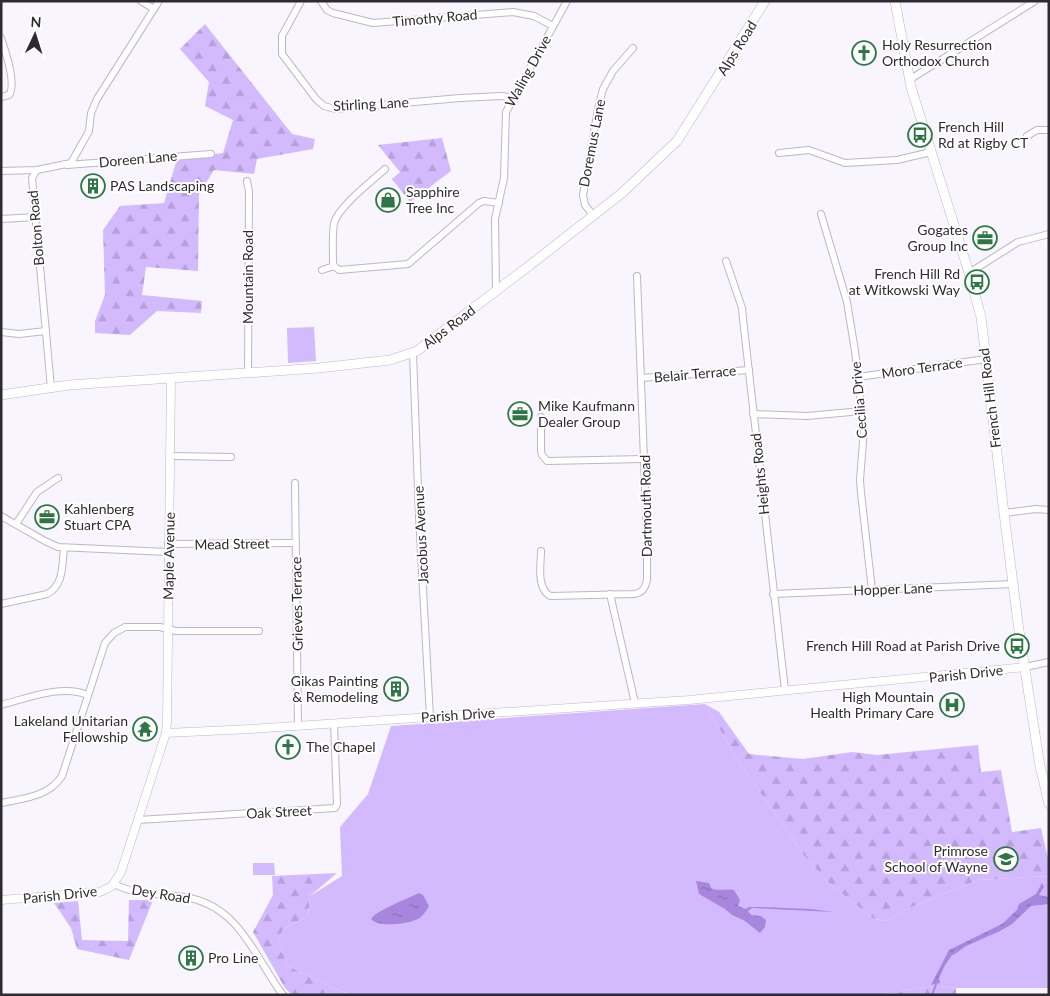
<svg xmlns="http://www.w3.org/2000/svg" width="1050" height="996" viewBox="0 0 1050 996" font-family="Lato,sans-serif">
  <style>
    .green { fill: #d3bafe }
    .forest { fill: url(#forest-firs) }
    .water { fill: url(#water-ripples) }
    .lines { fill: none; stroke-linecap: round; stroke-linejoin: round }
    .stream { stroke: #a886dd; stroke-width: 2 }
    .minor-casing { stroke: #bcb7c7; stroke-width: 8 }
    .tertiary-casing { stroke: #bcb7c7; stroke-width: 9 }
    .secondary-casing { stroke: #bcb7c7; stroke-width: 10 }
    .minor { stroke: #fff; stroke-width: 6 }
    .tertiary { stroke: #fff; stroke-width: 8 }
    .secondary { stroke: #fff; stroke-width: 9 }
    .labels { text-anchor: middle; stroke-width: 4; stroke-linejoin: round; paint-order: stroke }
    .street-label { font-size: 14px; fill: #2d2b31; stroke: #fff }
    .poi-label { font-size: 14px; fill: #2d2b31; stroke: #fff; text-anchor: start }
  </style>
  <defs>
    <pattern id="forest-firs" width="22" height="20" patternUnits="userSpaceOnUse" patternTransform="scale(1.25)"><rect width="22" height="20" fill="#d3bafe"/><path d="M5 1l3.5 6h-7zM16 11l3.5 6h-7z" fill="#b5a0da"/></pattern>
    <pattern id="water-ripples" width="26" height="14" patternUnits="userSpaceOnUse" patternTransform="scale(1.25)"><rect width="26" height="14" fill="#a886dd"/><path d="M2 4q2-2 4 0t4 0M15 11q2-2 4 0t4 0" fill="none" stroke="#896eb4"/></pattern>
  </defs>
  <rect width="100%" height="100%" fill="#f8f5ff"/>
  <g class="green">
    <path d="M314,327L316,361L288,363L287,328Z"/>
    <path d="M705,704L739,762L805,857L831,885L874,919L887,921L907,909L978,880L1049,876V988H956L940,986L916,988L897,993L872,995H352L335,989L288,966L278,942L283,929L308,916L310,896L342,876L340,827L368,794L391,726Z"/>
    <path d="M253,863H274L275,875H253Z"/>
  </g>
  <g class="forest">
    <path d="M205,24L292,134L315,139L313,149L257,159L254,174L214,170L199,194L198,271L146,267L142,295L202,301L201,313L157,311L130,335L95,333V321L105,295L103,230L120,206L164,203L177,159L223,153L233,120L205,106L209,82L180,49Z"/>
    <path d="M442,138L451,171L410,202L392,179L400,172L378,145Z"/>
    <path d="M705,704L719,712L749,754L803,759L852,752L877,755L978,745L981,772L1001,770L1012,832L1041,828L1049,863V876L978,880L907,909L887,921L874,919L831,885L805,857L739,762Z"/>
    <path d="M337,873L310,896L308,916L283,929L278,942L288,966L335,989L352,995H292L285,988L253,932L273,895L272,876Z"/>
    <path d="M129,900H153L129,960L77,949L71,928L54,903L78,901L82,940L128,941Z"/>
    <path d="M940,986L956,988V995H872L897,993L916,988Z"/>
  </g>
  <g class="water">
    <path d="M696,881L709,883L711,888C718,892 726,888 734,890L740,900L738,906L746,909L749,907H760L810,909L834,912L752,908L748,911L751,915L761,916L766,920L765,927L760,933L745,921L732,915L725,909L699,894Z"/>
    <path d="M1042,883L1044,887L1039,895L1048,897L1049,904L1031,906L1012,924L1000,931L955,951L945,965L939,978L940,983L931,985L949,950L1002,924L1017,910L1019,904L1036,894Z"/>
    <path d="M419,893L423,895L429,906C426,911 423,916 418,919C408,924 379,928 371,919C375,911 409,898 419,893Z"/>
  </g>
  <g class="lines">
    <g class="stream">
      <path d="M953,954L963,947"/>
      <path d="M932,995L937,982"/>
    </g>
    <g class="minor-casing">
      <g id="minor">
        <path d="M141,1L154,9"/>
        <path d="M301,1L282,36V54L316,99L324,106L335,109L460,98L502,96L512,98"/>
        <path d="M321,1L327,10L333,13L373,23L513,12L534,16L553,26"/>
        <path d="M1,38C5,50 17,84 9,95L1,97"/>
        <path d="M909,80L1035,1"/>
        <path d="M1027,136L1037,130H1049"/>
        <path d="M779,153L809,150L845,163L897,160L931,152"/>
        <path d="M67,165L211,154"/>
        <path d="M37,170L32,178L51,388"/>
        <path d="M1,171L37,170L71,163L89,131L91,113L97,99L159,1"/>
        <path d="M247,181L249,192L248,373"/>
        <path d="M821,214L847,302L855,351L864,429L860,480L861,493L872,590"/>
        <path d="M593,215L585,205L583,195L598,109L603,89L613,71L633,48"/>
        <path d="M1,219L36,217"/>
        <path d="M726,261L742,308L743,319L785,690"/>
        <path d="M334,266L333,263C333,250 332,236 334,223C339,206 371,182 385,169"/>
        <path d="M322,270L334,266L339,270L408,264L479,203L484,201L499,203"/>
        <path d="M969,273L1018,242L1049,234"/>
        <path d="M496,291L495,219L504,178L506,112L567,1"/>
        <path d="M1,332L19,334L46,331"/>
        <path d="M413,353L419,516L430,717"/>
        <path d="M858,377L986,359"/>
        <path d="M641,378L749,370"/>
        <path d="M753,414L807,416L862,411"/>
        <path d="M541,417V451L542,455L547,461L644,459"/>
        <path d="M170,456L231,457"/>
        <path d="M295,483L298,726"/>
        <path d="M1004,513L1036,509L1049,510"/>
        <path d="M1,516L45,541L58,547L168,552"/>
        <path d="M16,524L37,492L58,478"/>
        <path d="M168,544L296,543"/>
        <path d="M541,551C541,565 536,587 550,596L634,594C643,593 646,587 647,579V538L637,276"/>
        <path d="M610,594L635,703"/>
        <path d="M773,594L1014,584"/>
        <path d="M1,604L47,594C64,585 62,565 64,548"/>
        <path d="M1025,667L1049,662"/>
        <path d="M1,705C28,698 62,684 88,695"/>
        <path d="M1,803C25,798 48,797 62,776L105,643L114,633L125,627H160L176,631H259"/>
        <path d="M138,820L335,808L337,804L334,723"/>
        <path d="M114,884C137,896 164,893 190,898C241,909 255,958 283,995"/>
      </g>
    </g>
    <g class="tertiary-casing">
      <g id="tertiary">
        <path d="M166,733L251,729L689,700L1025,667"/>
        <path d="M1,900L100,892L112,886L121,872L166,733L167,722L171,379"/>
      </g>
    </g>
    <g class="secondary-casing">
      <g id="secondary">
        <path d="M895,1L911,87L969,273L981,317L1004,513L1019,631L1040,766L1049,804"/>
        <path d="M1,395L69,385L319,368L390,360L417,351L534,262L622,193L677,141L765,1"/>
      </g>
    </g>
    <use href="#minor" class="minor"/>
    <use href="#tertiary" class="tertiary"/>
    <use href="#secondary" class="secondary"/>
  </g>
  <defs>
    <g id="church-ring" transform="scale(1.25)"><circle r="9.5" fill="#fff" stroke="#2e7744" stroke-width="1.5"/><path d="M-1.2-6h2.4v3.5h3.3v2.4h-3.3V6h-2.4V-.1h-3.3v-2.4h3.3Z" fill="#2e7744"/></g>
    <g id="bus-ring" transform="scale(1.25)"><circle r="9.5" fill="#fff" stroke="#2e7744" stroke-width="1.5"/><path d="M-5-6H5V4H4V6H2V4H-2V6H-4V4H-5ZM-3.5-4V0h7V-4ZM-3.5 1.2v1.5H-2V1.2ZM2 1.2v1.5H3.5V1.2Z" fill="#2e7744"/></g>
    <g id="building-ring" transform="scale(1.25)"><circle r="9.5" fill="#fff" stroke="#2e7744" stroke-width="1.5"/><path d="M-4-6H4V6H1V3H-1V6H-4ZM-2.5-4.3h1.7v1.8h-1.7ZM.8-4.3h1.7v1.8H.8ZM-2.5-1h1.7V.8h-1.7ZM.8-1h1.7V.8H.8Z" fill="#2e7744"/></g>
    <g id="shop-ring" transform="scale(1.25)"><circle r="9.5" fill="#fff" stroke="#2e7744" stroke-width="1.5"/><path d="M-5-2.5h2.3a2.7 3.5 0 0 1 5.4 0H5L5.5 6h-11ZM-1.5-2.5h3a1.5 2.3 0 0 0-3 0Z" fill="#2e7744"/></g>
    <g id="office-ring" transform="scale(1.25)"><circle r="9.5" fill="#fff" stroke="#2e7744" stroke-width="1.5"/><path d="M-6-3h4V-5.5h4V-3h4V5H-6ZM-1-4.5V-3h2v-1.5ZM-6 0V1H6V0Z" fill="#2e7744"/></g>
    <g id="hospital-ring" transform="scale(1.25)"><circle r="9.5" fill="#fff" stroke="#2e7744" stroke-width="1.5"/><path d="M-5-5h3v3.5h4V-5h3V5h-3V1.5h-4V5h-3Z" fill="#2e7744"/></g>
    <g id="temple-ring" transform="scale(1.25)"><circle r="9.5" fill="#fff" stroke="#2e7744" stroke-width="1.5"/><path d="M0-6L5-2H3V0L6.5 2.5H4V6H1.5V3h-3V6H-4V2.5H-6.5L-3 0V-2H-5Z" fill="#2e7744"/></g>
    <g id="school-ring" transform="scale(1.25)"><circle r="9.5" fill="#fff" stroke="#2e7744" stroke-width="1.5"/><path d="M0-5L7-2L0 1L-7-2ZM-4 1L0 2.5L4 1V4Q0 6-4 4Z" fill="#2e7744"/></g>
  </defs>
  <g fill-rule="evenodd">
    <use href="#church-ring" x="864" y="53"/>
    <use href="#bus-ring" x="920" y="135"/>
    <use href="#building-ring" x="93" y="186"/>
    <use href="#shop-ring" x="388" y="200"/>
    <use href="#office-ring" x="985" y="238"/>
    <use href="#bus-ring" x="977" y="282"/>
    <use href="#office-ring" x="520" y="414"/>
    <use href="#office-ring" x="47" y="517"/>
    <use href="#bus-ring" x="1017" y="646"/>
    <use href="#building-ring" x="396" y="689"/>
    <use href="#hospital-ring" x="952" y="705"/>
    <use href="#temple-ring" x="145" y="729"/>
    <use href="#church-ring" x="288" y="747"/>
    <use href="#school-ring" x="1006" y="859"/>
    <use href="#building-ring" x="191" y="958"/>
  </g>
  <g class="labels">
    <g class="street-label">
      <text transform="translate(435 18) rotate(-5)" y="5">Timothy Road</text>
      <text transform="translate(737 48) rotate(-58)" y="5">Alps Road</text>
      <text transform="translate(528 71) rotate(-61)" y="5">Waling Drive</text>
      <text transform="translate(371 104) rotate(-3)" y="5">Stirling Lane</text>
      <text transform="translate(592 143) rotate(-79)" y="5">Doremus Lane</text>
      <text transform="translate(138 159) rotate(-5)" y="5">Doreen Lane</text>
      <text transform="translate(36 228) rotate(-95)" y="5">Bolton Road</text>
      <text transform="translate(248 277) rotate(-90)" y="5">Mountain Road</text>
      <text transform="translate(449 327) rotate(-37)" y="5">Alps Road</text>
      <text transform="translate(922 368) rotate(-8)" y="5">Moro Terrace</text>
      <text transform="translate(695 374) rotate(-5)" y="5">Belair Terrace</text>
      <text transform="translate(990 398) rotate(-97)" y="5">French Hill Road</text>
      <text transform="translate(859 400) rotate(-95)" y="5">Cecilia Drive</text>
      <text transform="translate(760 474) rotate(-96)" y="5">Heights Road</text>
      <text transform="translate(646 506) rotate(-91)" y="5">Dartmouth Road</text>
      <text transform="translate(421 535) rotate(-93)" y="5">Jacobus Avenue</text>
      <text transform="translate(232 544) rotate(-1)" y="5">Mead Street</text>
      <text transform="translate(169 556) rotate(-89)" y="5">Maple Avenue</text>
      <text transform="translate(893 589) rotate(-2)" y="5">Hopper Lane</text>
      <text transform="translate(297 604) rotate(-91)" y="5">Grieves Terrace</text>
      <text transform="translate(966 674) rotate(-6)" y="5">Parish Drive</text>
      <text transform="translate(458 715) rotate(-4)" y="5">Parish Drive</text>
      <text transform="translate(279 812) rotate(-3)" y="5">Oak Street</text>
      <text transform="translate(161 894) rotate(9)" y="5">Dey Road</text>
      <text transform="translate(60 895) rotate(-6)" y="5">Parish Drive</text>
    </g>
    <g class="poi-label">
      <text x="882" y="50">Holy Resurrection<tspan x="882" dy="16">Orthodox Church</tspan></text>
      <text x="938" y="132">French Hill<tspan x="938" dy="16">Rd at Rigby CT</tspan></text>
      <text x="110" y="191">PAS Landscaping</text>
      <text x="406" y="197">Sapphire<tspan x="406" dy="16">Tree Inc</tspan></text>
      <text x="968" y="235" text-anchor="end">Gogates<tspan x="968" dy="16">Group Inc</tspan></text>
      <text x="960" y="279" text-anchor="end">French Hill Rd<tspan x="960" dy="16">at Witkowski Way</tspan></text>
      <text x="538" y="411">Mike Kaufmann<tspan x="538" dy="16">Dealer Group</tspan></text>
      <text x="64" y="514">Kahlenberg<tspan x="64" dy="16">Stuart CPA</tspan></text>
      <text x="1000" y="651" text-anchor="end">French Hill Road at Parish Drive</text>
      <text x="378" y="686" text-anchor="end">Gikas Painting<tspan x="378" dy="16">&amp; Remodeling</tspan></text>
      <text x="934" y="702" text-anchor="end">High Mountain<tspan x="934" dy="16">Health Primary Care</tspan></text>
      <text x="128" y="726" text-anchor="end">Lakeland Unitarian<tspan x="128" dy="16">Fellowship</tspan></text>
      <text x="306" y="752">The Chapel</text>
      <text x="988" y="856" text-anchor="end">Primrose<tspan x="988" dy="16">School of Wayne</tspan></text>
      <text x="208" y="963">Pro Line</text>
    </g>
  </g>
  <rect width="1050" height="996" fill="none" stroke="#2d2b31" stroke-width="5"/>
  <g transform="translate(35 35) rotate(4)" stroke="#ffffff" stroke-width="4" paint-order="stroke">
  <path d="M0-4L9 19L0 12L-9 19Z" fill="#2d2b31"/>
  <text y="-8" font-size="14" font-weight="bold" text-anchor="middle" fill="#2d2b31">N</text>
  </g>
</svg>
